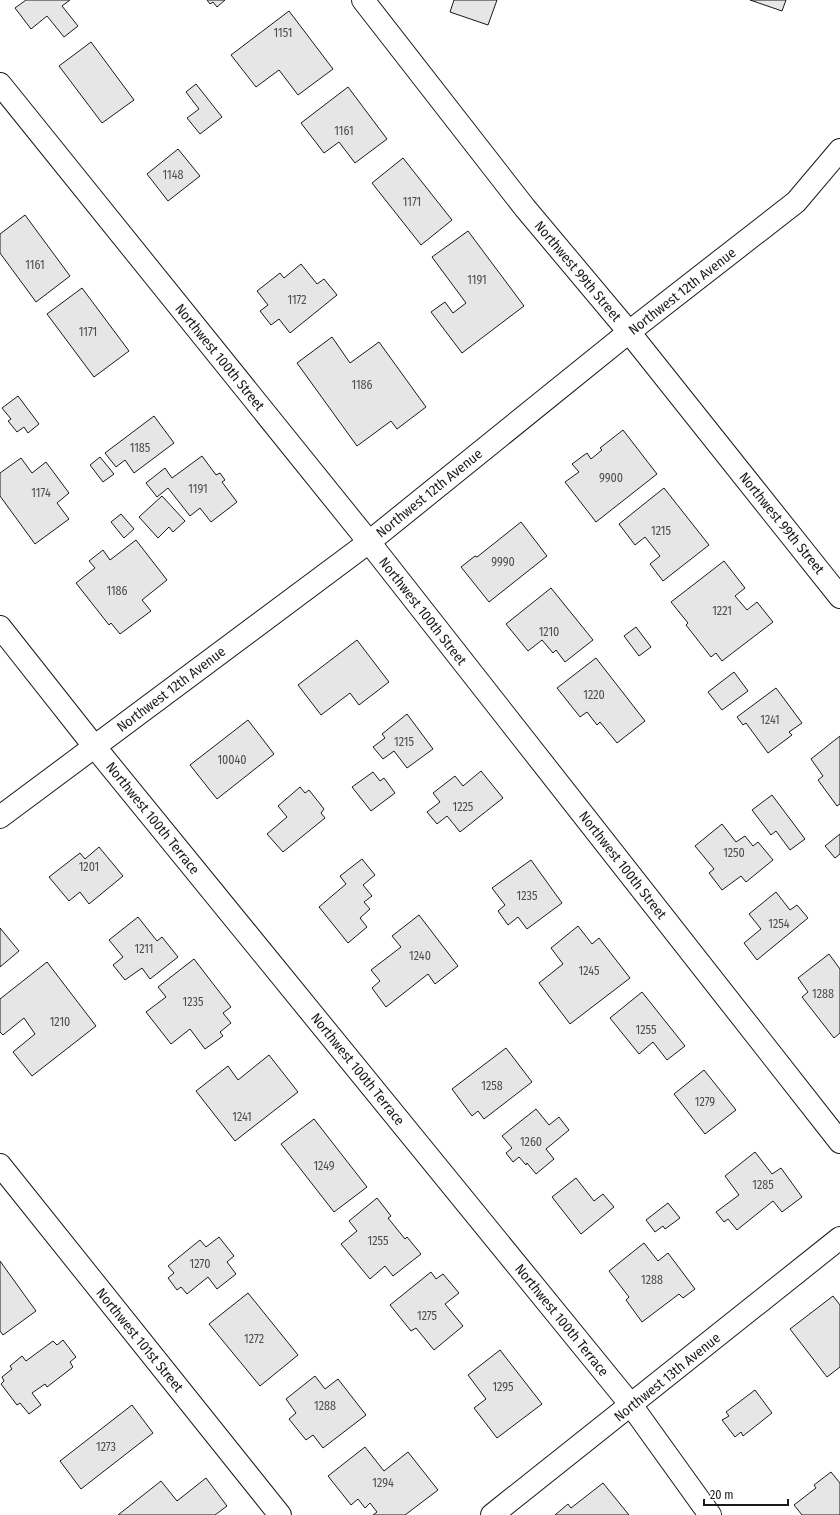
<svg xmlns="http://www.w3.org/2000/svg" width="840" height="1515" viewBox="0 0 840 1515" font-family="'Fira Sans Condensed',sans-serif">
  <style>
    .building { fill: #e6e6e6; stroke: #1a1a1a }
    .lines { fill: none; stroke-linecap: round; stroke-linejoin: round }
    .minor-casing { stroke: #1a1a1a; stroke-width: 24 }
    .minor { stroke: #fff; stroke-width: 22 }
    .labels { text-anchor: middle; stroke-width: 3; stroke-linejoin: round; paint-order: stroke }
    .number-label { font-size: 12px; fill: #4d4d4d }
    .street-label { font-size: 14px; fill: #1a1a1a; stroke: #fff }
  </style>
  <rect width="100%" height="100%" fill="#fff"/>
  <g class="building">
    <path d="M26,0H70L62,6L78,26L64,37L47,16L31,29L15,8Z"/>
    <path d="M207,0H225L217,7L213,2L210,4Z"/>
    <path d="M454,0H497L488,25L450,12Z"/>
    <path d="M750,0H786L782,11Z"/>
    <path d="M289,11L333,69L298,95L279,70L256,87L231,55Z"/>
    <path d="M91,42L134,100L102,123L59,66Z"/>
    <path d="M196,84L222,117L200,134L187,118L199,109L186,92Z"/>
    <path d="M348,87L387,139L355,163L339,142L324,153L301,123Z"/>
    <path d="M178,149L200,176L168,201L147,174Z"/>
    <path d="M403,158L452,220L421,245L372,183Z"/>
    <path d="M25,215L70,276L36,302L0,253V234Z"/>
    <path d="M468,231L524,306L462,353L431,312L445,302L453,313L466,303L432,257Z"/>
    <path d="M301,264L317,284L324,279L337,295L290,333L279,319L271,325L260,311L268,305L257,291L280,273L284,278Z"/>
    <path d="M82,288L129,351L94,377L47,314Z"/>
    <path d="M332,337L350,363L379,342L426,407L397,429L391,421L357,446L297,363Z"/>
    <path d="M18,396L39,424L28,433L24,427L17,432L8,421L11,419L2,408Z"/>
    <path d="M154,416L174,443L134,473L125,460L116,467L105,453Z"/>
    <path d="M623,430L657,474L596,522L565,482L579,472L572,464L587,453L591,459L602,450L600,448Z"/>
    <path d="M202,456L216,475L220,473L225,480L222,482L237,502L211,522L200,508L190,516L168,488L157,497L146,483L165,468L172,478Z"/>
    <path d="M100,457L114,474L103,482L90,465Z"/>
    <path d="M21,458L32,473L46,462L69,493L57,503L69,519L35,544L0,496V473Z"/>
    <path d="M664,488L709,545L663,581L650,564L660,556L645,537L635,545L619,524Z"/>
    <path d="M162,496L185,521L173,532L169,527L158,538L139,517Z"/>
    <path d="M121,514L134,529L124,538L111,522Z"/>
    <path d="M521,522L547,556L489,602L461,567L475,556L477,557Z"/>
    <path d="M136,540L167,580L142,600L151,611L120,634L111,623L109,625L76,583L95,568L89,561L103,550L110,560Z"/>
    <path d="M724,561L745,588L735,596L747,610L757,602L773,622L722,661L716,653L711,657L686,625L688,623L671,602Z"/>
    <path d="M551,588L593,640L565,662L556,650L553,653L542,640L528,651L506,624Z"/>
    <path d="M636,627L651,647L639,656L624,636Z"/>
    <path d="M357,640L389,682L359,705L350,693L321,715L298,685Z"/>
    <path d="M596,658L645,721L617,743L600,722L597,725L587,712L580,717L557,688Z"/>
    <path d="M734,672L748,691L722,710L708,692Z"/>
    <path d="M776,688L802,723L789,732L792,735L768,753L746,723L743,725L737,717Z"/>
    <path d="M407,714L433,749L407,768L394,751L383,759L373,747L385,738L382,734Z"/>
    <path d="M248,720L274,754L217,799L190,765Z"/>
    <path d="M840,736V804L837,806L818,780L823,776L811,759Z"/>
    <path d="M481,771L503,798L460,832L447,816L437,824L427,812L440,802L433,793L455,776L463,786Z"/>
    <path d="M373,772L380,781L384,778L395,793L371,811L352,787Z"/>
    <path d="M300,787L305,793L309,790L324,809L321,813L325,818L283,852L267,834L287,817L278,806Z"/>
    <path d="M772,795L805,839L790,850L776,831L771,835L752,810Z"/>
    <path d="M722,824L736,842L745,836L753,846L758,842L773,860L746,882L741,876L722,890L709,873L714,869L695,846Z"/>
    <path d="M840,834V854L835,858L825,846Z"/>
    <path d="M99,847L123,876L89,904L80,892L69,901L49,877L80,853L85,859Z"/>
    <path d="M362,859L375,875L363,885L372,896L364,902L370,909L360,918L367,927L348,943L319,907L346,884L340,876Z"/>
    <path d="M531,860L562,903L527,929L518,917L508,925L498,911L505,905L492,888Z"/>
    <path d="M776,892L790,910L797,905L808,918L757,960L744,943L761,929L749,914Z"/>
    <path d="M419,915L458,966L435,984L428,974L386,1007L372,988L380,981L371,970L401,947L392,936Z"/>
    <path d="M138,917L157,941L162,937L178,957L150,979L142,968L125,980L113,965L123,957L109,940Z"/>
    <path d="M578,926L592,944L599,938L630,978L570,1024L539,983L563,964L551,948Z"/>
    <path d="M0,928L19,951L0,967Z"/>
    <path d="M829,954L840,969V1033L834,1038L802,997L808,992L798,978Z"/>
    <path d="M194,959L231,1007L223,1013L231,1023L220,1032L223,1036L205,1049L190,1029L171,1044L146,1012L166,997L158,987Z"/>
    <path d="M47,962L96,1026L32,1076L13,1052L35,1034L24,1018L3,1035L0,1032V999Z"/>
    <path d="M642,992L685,1046L667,1060L653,1042L639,1054L610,1018Z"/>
    <path d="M506,1048L532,1082L484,1119L478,1111L472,1116L452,1089Z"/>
    <path d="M269,1055L298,1092L235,1141L196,1091L228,1066L238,1080Z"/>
    <path d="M704,1070L736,1110L705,1134L674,1094Z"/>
    <path d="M536,1109L549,1125L559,1117L569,1130L546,1149L554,1159L536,1174L527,1163L526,1165L519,1157L513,1162L506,1153L512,1148L502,1136Z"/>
    <path d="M314,1119L367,1187L334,1212L281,1144Z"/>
    <path d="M755,1152L772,1174L781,1168L802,1197L782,1212L773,1201L737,1230L728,1219L724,1222L716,1212L739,1195L725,1176Z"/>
    <path d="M576,1178L594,1201L603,1194L614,1207L581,1234L552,1197Z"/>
    <path d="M377,1198L391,1216L388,1218L405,1239L407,1237L421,1254L393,1276L385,1266L370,1279L341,1244L357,1231L349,1221Z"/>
    <path d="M668,1203L680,1218L665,1229L663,1226L655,1232L646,1220Z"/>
    <path d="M219,1237L234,1256L227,1262L236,1274L217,1289L208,1277L187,1294L181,1287L177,1290L168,1278L174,1273L168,1266L200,1240L206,1247Z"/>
    <path d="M644,1243L658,1261L668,1253L695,1289L683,1298L679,1294L642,1322L626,1300L629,1297L609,1271Z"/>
    <path d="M0,1261L36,1311L3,1335L0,1331Z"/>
    <path d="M431,1272L436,1279L443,1274L459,1293L445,1304L463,1326L434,1350L416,1328L411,1331L390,1305Z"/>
    <path d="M248,1293L298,1355L260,1386L209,1324Z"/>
    <path d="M833,1296L840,1305V1367L827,1377L790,1329Z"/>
    <path d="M63,1340L76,1357L70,1362L73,1367L47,1387L45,1384L32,1393L41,1405L29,1414L20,1403L17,1405L1,1384L4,1381L2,1377L12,1369L10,1366L22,1356L26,1361L53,1341L57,1345Z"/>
    <path d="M500,1350L542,1404L497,1438L474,1408L486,1399L468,1375Z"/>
    <path d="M315,1376L325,1389L338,1379L366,1415L323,1448L313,1435L306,1440L289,1419L296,1413L286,1399Z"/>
    <path d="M755,1390L772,1413L743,1436L741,1432L735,1437L722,1420L729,1416L726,1412Z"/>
    <path d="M132,1405L153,1433L81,1489L60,1461Z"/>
    <path d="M365,1447L384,1471L408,1452L438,1490L405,1515H373L377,1512L370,1503L365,1508L358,1499L351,1505L328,1476Z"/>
    <path d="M831,1472L840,1483V1515H802L794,1505L816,1488L814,1485Z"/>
    <path d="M206,1478L227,1506L215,1515H118L161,1481L177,1501Z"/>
    <path d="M603,1483L629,1515H555L568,1504L571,1508Z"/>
  </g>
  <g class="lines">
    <g class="minor-casing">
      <g id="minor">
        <path d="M363,0L525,208L629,332L840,597"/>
        <path d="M0,84L369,542L840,1142"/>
        <path d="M0,627L94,746L631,1405L710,1515"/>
        <path d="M0,817L369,542L629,332L796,202L840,150"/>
        <path d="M0,1165L280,1515"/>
        <path d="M492,1515L840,1238"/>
      </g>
    </g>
    <use href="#minor" class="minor"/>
  </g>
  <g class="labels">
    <g class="number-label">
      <text x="283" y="37">1151</text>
      <text x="344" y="135">1161</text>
      <text x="173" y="179">1148</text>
      <text x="412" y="206">1171</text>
      <text x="35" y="269">1161</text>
      <text x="477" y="284">1191</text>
      <text x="297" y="304">1172</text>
      <text x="88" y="336">1171</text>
      <text x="362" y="389">1186</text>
      <text x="140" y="452">1185</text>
      <text x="611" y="482">9900</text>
      <text x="198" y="493">1191</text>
      <text x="41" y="497">1174</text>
      <text x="661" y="535">1215</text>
      <text x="503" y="566">9990</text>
      <text x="117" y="595">1186</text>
      <text x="722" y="615">1221</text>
      <text x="549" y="636">1210</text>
      <text x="594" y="699">1220</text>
      <text x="770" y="724">1241</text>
      <text x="404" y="746">1215</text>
      <text x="232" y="764">10040</text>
      <text x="463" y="811">1225</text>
      <text x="734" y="857">1250</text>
      <text x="89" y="871">1201</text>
      <text x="527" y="900">1235</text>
      <text x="779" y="928">1254</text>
      <text x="144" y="953">1211</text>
      <text x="420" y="960">1240</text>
      <text x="589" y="975">1245</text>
      <text x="823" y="998">1288</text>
      <text x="193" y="1006">1235</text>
      <text x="60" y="1026">1210</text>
      <text x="646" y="1034">1255</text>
      <text x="492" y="1090">1258</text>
      <text x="705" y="1106">1279</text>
      <text x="242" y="1121">1241</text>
      <text x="531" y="1146">1260</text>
      <text x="324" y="1170">1249</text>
      <text x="763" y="1189">1285</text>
      <text x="378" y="1245">1255</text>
      <text x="200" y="1268">1270</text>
      <text x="652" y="1284">1288</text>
      <text x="427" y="1320">1275</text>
      <text x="254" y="1343">1272</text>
      <text x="503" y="1391">1295</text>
      <text x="325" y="1410">1288</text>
      <text x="106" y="1451">1273</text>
      <text x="383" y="1487">1294</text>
    </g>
    <g class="street-label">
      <text transform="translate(578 271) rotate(50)" y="5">Northwest 99th Street</text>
      <text transform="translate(682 291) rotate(-38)" y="5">Northwest 12th Avenue</text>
      <text transform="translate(220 357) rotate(51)" y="5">Northwest 100th Street</text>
      <text transform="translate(429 493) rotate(-39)" y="5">Northwest 12th Avenue</text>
      <text transform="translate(782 523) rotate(51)" y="5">Northwest 99th Street</text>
      <text transform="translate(423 611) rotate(52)" y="5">Northwest 100th Street</text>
      <text transform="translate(171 689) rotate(-37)" y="5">Northwest 12th Avenue</text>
      <text transform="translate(153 818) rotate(51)" y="5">Northwest 100th Terrace</text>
      <text transform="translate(623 865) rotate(52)" y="5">Northwest 100th Street</text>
      <text transform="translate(358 1069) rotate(51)" y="5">Northwest 100th Terrace</text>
      <text transform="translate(562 1320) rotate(51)" y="5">Northwest 100th Terrace</text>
      <text transform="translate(140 1340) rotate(51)" y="5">Northwest 101st Street</text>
      <text transform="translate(667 1377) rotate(-39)" y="5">Northwest 13th Avenue</text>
    </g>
  </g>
  <path d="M704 1499v6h84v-6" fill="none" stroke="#1a1a1a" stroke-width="2"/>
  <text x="710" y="1499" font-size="12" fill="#1a1a1a" stroke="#ffffff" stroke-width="3" paint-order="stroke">20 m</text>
</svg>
